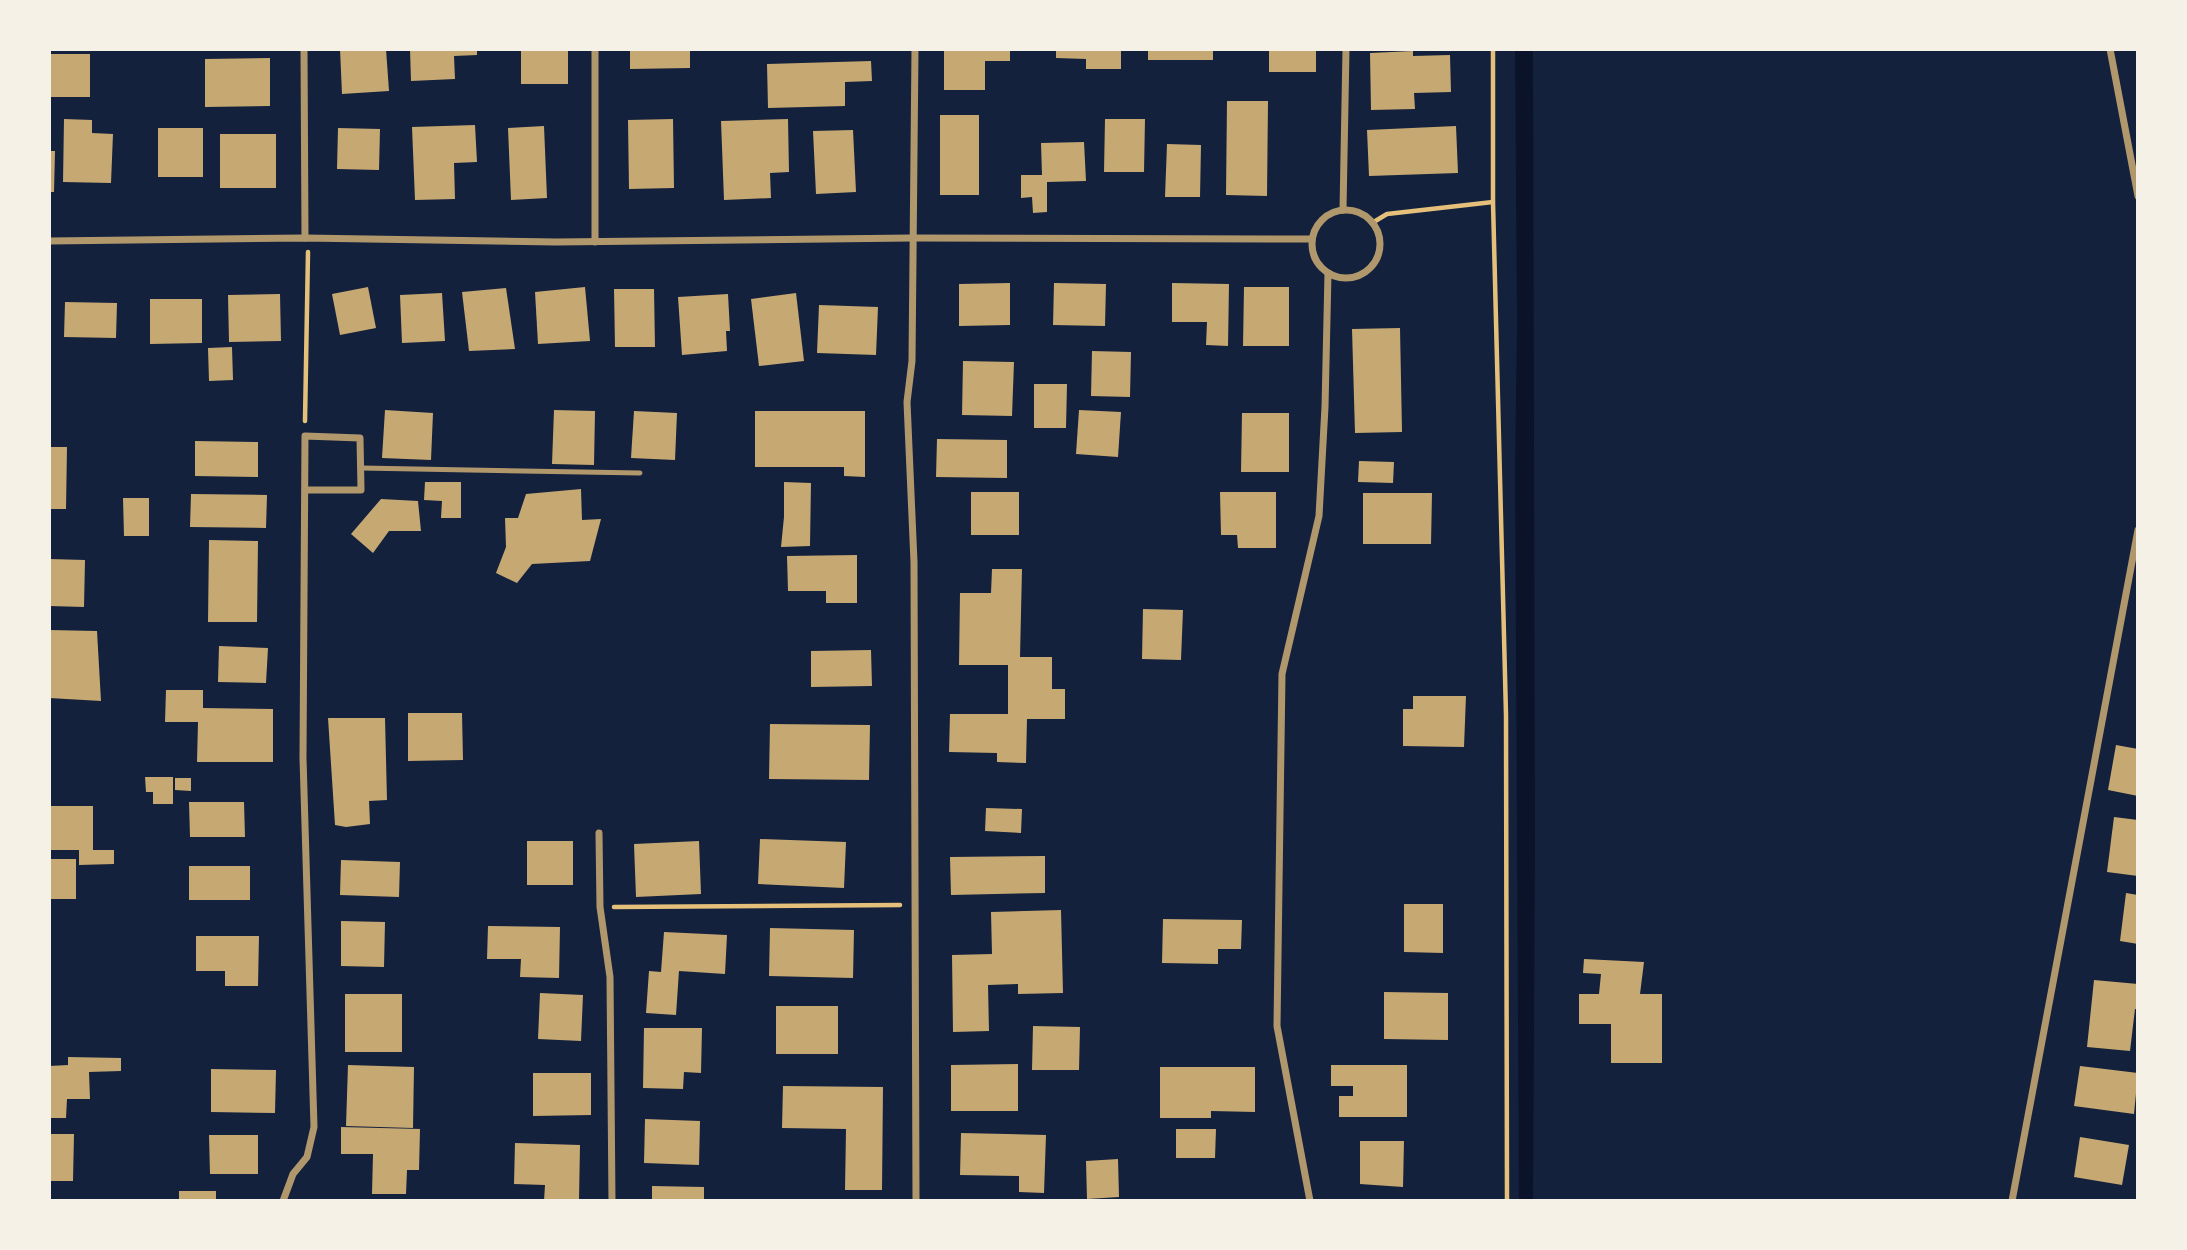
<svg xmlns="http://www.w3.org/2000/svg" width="2187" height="1250" viewBox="0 0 2187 1250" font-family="'Noto Sans',sans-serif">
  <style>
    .water { fill: #0b132b }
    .building { fill: #c6a872 }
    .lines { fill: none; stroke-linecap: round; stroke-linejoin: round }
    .path { stroke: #e5c07b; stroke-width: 4.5 }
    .service { stroke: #b1986c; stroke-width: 5 }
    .minor { stroke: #b1986c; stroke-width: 7 }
  </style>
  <rect width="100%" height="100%" fill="#14213d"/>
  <path class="water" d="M1515,49H1533L1535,846L1533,1201H1519L1515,469L1517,324Z"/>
  <g class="building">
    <path d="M340,49H386L389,91L342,94Z"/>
    <path d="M410,49H477V55L454,56L455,79L411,81Z"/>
    <rect x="521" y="49" width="47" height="35"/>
    <path d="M630,49H690V68L630,69Z"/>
    <path d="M944,49H1010V61H985V90H944Z"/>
    <path d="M1056,49H1121V69H1086V59L1056,58Z"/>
    <rect x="1148" y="49" width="65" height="11"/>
    <rect x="1269" y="49" width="47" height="23"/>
    <path d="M1413,51V56L1450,55L1451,92L1414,93L1415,109L1371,110L1370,53Z"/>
    <rect x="49" y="54" width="41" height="43"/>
    <path d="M270,58V106L205,107V59Z"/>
    <path d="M871,61L872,81L845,82V106L768,108L767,64Z"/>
    <path d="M1227,101H1268L1267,196L1226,195Z"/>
    <rect x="940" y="115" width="39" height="80"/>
    <path d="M64,119L92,120V133L113,134L111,183L63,182Z"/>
    <path d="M673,119L674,188L629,189L628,120Z"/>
    <path d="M788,119L789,172L770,173L771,198L724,200L721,121Z"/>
    <path d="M1105,119H1145L1144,172H1104Z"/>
    <path d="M475,125L477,162L454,163L455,199L415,200L412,127Z"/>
    <path d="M544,126L547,198L511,200L508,128Z"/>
    <path d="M1456,126L1458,173L1369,176L1367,130Z"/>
    <rect x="158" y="128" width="45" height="49"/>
    <path d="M338,128L380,129L379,170L337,169Z"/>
    <path d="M853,130L856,192L816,194L813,131Z"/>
    <rect x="220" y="134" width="56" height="54"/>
    <path d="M1084,142L1086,181L1047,182V212L1033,213L1032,197L1021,198V175H1042L1041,143Z"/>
    <path d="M1167,144L1201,145L1200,197H1165Z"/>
    <path d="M49,151H55L54,192H49Z"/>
    <path d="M1010,283V325L959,326V284Z"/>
    <path d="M1054,283L1106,284L1105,326L1053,325Z"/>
    <path d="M1172,283L1229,284L1228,346L1206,345L1207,322H1172Z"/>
    <path d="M368,287L376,328L340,335L332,294Z"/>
    <path d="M585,287L590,341L538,344L535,292Z"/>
    <path d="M1244,287H1289V346H1243Z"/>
    <path d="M506,288L515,349L469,351L462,292Z"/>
    <path d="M614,289H654L655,347H615Z"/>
    <path d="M442,293L445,341L402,343L400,295Z"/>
    <path d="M796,293L804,361L759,366L751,299Z"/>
    <path d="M280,294L281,341L229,342L228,295Z"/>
    <path d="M728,294L730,331H726L727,351L682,355L678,297Z"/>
    <path d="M150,299H202V343L150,344Z"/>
    <path d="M65,302L117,303L116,338L64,337Z"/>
    <path d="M819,305L878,307L876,355L817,353Z"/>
    <path d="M1400,328L1402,432L1355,433L1352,329Z"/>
    <path d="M232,347L233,380L209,381L208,348Z"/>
    <path d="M1092,351L1131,352L1130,397L1091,396Z"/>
    <path d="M963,361L1014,362L1012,416L962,415Z"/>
    <path d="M1034,384H1067L1066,428H1034Z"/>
    <path d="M385,410L433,413L431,460L382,458Z"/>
    <path d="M554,410L595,411L594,465L552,464Z"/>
    <path d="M1079,410L1121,412L1118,457L1076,454Z"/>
    <path d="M634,411L677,413L675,460L631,458Z"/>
    <path d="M755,411H865V477L844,476V467H755Z"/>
    <path d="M1242,413H1289V472H1241Z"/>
    <path d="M937,439L1007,440V478L936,477Z"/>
    <path d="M195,441L258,442V477L195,476Z"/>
    <path d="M49,447H67L66,509H49Z"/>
    <path d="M1359,461L1394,462L1393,483L1358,482Z"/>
    <path d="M425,482H461V518H441L442,501L424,500Z"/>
    <path d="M784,482L811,483L810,546L781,547L784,517Z"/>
    <path d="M581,489L582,520L601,519L590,561L532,564L517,583L496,573L506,547L505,518H518L526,494Z"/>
    <rect x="971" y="492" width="48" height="43"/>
    <path d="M1220,492H1276V548H1238L1237,535H1221Z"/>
    <path d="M1363,493H1432L1431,544H1363Z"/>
    <path d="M191,494L267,495L266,528L190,527Z"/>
    <path d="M123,498H149V536H124Z"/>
    <path d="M381,499L418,501L421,531H389L373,553L351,534Z"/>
    <path d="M209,540L258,541L257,622H208Z"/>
    <path d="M857,555V603H826V591H788L787,556Z"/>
    <path d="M49,559L85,560L84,607L49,606Z"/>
    <path d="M992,569H1022L1020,657H1052V689H1065V719H1027L1026,763L997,762V753L949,752L950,714H1008V665H959L960,593H991Z"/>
    <path d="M1143,609L1183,610L1181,660L1142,659Z"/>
    <path d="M49,630L97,631L101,701L49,698Z"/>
    <path d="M219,646L268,648L266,683L218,682Z"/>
    <path d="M871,650L872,686L811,687V651Z"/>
    <path d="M166,690H203V708L273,709V762H197L198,722H165Z"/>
    <path d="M1413,696H1466L1464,747L1403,746V709H1413Z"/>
    <path d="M408,713H462L463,760L408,761Z"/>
    <path d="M328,718H385L387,800L369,801L370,824L346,827L335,825Z"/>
    <path d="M770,724L870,725L869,780L769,779Z"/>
    <path d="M2116,745L2138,749V796L2108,790Z"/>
    <path d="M145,777H173V804H153V792H146Z"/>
    <path d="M175,778H191V791L175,790Z"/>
    <path d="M189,802H244L245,837H190Z"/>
    <path d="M49,806H93V850H114V864L79,865V850H49Z"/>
    <path d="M986,808L1022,809L1021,833L985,831Z"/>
    <path d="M2114,817L2138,820V876L2107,872Z"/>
    <path d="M760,839L846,842L844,888L758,884Z"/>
    <rect x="527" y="841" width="46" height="44"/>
    <path d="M699,841L701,894L636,897L634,844Z"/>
    <path d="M1045,856V893L951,895L950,857Z"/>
    <rect x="49" y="859" width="27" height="40"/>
    <path d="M341,860L400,862L399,897L340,895Z"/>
    <rect x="189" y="866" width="61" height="34"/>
    <path d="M2126,893L2138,895V944L2120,941Z"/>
    <path d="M1404,904H1443V953L1404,952Z"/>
    <path d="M1061,910L1063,993L1018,994V984L988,985L989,1031L953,1032L952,955L992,954L991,912Z"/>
    <path d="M1163,919L1242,920L1241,949H1218V964L1162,963Z"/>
    <path d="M341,921L385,922L384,967L341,966Z"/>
    <path d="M488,926L560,927L559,978L520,977L521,959H487Z"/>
    <path d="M770,928L854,930L853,978L769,976Z"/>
    <path d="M664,932L727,935L725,974L679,971L676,1015L646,1013L649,971L661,972Z"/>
    <path d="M196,936H259L258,986H225V971H196Z"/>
    <path d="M1584,959L1644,962L1640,994H1662V1063H1611V1024H1579V994H1599L1601,974L1583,973Z"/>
    <path d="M2094,980L2138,984V1009H2135L2130,1051L2087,1047Z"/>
    <path d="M1384,992L1448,993V1040L1384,1039Z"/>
    <path d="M540,993L583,995L581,1041L538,1039Z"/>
    <rect x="345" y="994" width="57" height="58"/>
    <rect x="776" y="1006" width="62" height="48"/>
    <path d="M1033,1026L1080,1027L1079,1070H1032Z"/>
    <path d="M644,1028H702L701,1073L684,1072L683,1089L643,1088Z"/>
    <path d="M68,1057L121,1058V1071L89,1072L90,1099H67L66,1118H49V1066L68,1065Z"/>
    <path d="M1018,1064V1111H951V1065Z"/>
    <path d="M348,1065L414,1067L413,1128L346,1126Z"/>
    <path d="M1331,1065H1407V1117H1339V1096H1353V1086H1331Z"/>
    <path d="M2080,1066L2138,1073L2134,1114L2074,1106Z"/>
    <path d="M1160,1067H1255V1112L1211,1111V1118H1160Z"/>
    <path d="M211,1069L276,1070L275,1113L211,1112Z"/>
    <path d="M533,1073H591V1115L533,1116Z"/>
    <path d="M783,1086L883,1087L882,1190H845L846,1129L782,1128Z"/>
    <path d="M645,1119L700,1121L699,1165L644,1163Z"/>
    <path d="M341,1127L420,1129L419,1170H407L406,1194H372L373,1154H341Z"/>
    <path d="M1176,1129H1216L1215,1158H1176Z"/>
    <path d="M961,1133L1046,1135L1044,1193L1019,1192V1176L960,1175Z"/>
    <path d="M49,1134H74L73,1181H49Z"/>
    <path d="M209,1135H258V1174H210Z"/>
    <path d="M2080,1137L2129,1145L2122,1185L2074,1177Z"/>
    <path d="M1360,1141H1404L1403,1187L1360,1184Z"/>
    <path d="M515,1143L580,1145L579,1201H544L545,1185L514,1184Z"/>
    <path d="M1118,1159L1119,1197L1087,1199L1086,1161Z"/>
    <path d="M652,1186L704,1187V1201H652Z"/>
    <rect x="179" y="1191" width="37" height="10"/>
  </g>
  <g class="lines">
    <g class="path">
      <path d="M1493,202L1506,715L1507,1201"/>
      <path d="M1372,223L1387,214L1493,202V49"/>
      <path d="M305,421L308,252"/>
      <path d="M614,907L900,905"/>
    </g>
    <path class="service" d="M361,468L640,473"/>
    <g class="minor">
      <path d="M304,49L305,238"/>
      <path d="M595,49V242"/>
      <path d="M915,49L912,361L907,402L914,562L916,1201"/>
      <path d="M2110,49L2138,196"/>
      <path d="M1343,210L1346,49"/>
      <circle cx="1346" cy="244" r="34"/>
      <path d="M49,241L305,238L556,242L911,238L1312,239"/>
      <path d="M599,833L600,907L610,977L612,1201"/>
      <path d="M283,1201L293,1174L307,1157L314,1127L303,758L305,436L360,438L361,490H305"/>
      <path d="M1310,1201L1277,1026L1282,674L1319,516L1325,407L1328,273"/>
      <path d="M2012,1201L2138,530"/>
    </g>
  </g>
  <rect width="2187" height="1250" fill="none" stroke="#f6f1e7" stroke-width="102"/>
</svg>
